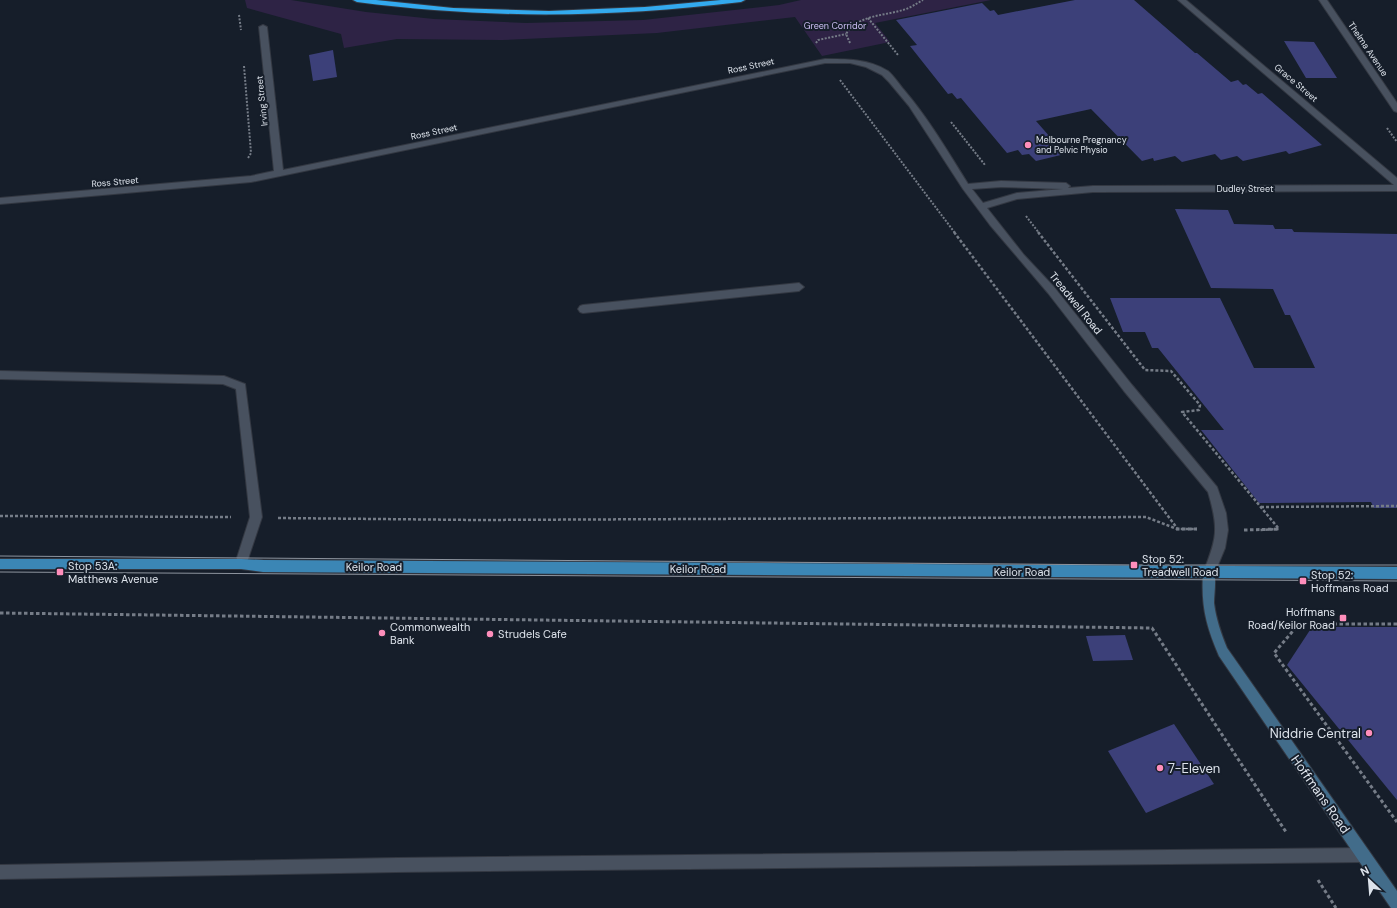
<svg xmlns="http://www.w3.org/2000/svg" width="1397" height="908" viewBox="0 0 1397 908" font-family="'DM Sans',sans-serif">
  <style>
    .green { fill: #2e2345 }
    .building { fill: #3c4079 }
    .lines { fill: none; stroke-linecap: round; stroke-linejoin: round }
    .service-casing { stroke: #333842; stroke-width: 2 }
    .minor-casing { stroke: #333842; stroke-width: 2 }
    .secondary-casing { stroke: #333842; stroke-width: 2 }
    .primary-casing { stroke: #333842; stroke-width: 2 }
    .motorway-casing { stroke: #333842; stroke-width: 2 }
    .path-far2 { stroke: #757c87; stroke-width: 2; stroke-dasharray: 2 1.5; stroke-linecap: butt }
    .path-far1 { stroke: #757c87; stroke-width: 2.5; stroke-dasharray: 3 2; stroke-linecap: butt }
    .path { stroke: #757c87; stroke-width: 3; stroke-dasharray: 3.5 2.5; stroke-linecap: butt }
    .service { fill: #48515f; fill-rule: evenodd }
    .minor { fill: #48515f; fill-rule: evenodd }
    .secondary { fill: #426c8a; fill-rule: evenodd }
    .primary { fill: #3b86b5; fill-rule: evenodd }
    .motorway { fill: #33aaef; fill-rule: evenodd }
    .tram { stroke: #8d949e; stroke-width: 1 }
    .poi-dot { fill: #fe8ebb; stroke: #161e2a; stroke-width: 1.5 }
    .labels { text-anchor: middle; stroke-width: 4; stroke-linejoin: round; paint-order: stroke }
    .far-park-label { font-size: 9px; fill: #cbbdf2; stroke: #161e2a }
    .far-street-label { font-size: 9px; fill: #dde3eb; stroke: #161e2a }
    .far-poi-label { font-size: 9px; fill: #dde3eb; stroke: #161e2a; text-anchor: start }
    .street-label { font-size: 11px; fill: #dde3eb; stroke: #161e2a }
    .poi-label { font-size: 11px; fill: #dde3eb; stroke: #161e2a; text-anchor: start }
    .near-poi-label { font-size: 13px; fill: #dde3eb; stroke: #161e2a; text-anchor: end }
    .near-street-label { font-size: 13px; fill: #dde3eb; stroke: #161e2a }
  </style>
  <rect width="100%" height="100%" fill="#161e2a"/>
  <path class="green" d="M245,0H291L366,12L434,19L526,23L643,20L779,5L801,0H991L875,23L890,42L822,56L795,17L657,33L502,40L397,39L344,48L341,34L247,8Z"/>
  <g class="building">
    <path d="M1075,0H1134L1195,53H1197L1231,82L1238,80L1243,85L1246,84L1258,94L1262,93L1322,145L1289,154L1286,151L1243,161L1237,156L1221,160L1215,154L1182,162L1175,156L1154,161L1153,158L1142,161L1091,109L1036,121L1065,154L1036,161L1029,154L1022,155L1018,150L1007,153L961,98L957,99L952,93L948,94L910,46L917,45L896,20L982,3L990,11L994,10L998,15Z"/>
    <path d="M1284,41L1314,42L1337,78H1306Z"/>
    <path d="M333,50L337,77L313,81L309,55Z"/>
    <path d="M1175,209L1228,210L1234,224L1273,225L1275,229H1292L1294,232L1397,234V508H1374L1371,502L1259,503L1201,430H1224L1158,348H1152L1145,332H1123L1110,298H1220L1254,368H1315L1290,315H1285L1273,289L1211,288Z"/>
    <path d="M1312,627H1397V800L1287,665Z"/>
    <path d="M1125,635L1133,660L1093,661L1086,636Z"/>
    <path d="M1174,724L1214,784L1146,813L1108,751Z"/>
  </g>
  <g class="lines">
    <g class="service-casing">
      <g id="service">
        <path d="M799,283L804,287L799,291L583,313L580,312L578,309L580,306L583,305Z"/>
        <path d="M0,371L224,376L245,384L262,517L245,568L241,569L237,568L235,564L250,517L236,389L223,384L0,379Z"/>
        <path d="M1363,848L1368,850L1370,855L1368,860L1363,862L397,872L0,879V865L397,858Z"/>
      </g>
    </g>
    <g class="minor-casing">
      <g id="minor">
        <path d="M1178,0H1186L1397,178V191L1093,192L1017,199L987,208L1024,255L1054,287L1132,385L1217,487L1226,513L1228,530L1225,548L1213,577L1209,579L1205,577L1203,573C1217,538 1219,529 1208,492L1124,391L1048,293L990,225L963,189L909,106L889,82L882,75L866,67L850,63H825L251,182L0,204V198L251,176L274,171L259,27L263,25L267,27L283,170L825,59C846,59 869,59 888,71C894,76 899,84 904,90C928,118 948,152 968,184L1001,181L1066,183L1070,186L1068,188L1093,186L1394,185ZM1001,187L1063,189L1017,193L983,203L972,189Z"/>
        <path d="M1319,0H1327L1397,103V112L1394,111Z"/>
      </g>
    </g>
    <g class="secondary-casing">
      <path id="secondary" d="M1209,567L1213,569C1217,578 1214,593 1214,603C1216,619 1221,633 1227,648L1397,891V908H1391L1219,656C1206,626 1201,606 1203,573L1205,569Z"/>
    </g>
    <g class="primary-casing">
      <path id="primary" d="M0,559H241L263,560L1397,567V579L263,572L241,569H0Z"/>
    </g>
    <g class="motorway-casing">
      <path id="motorway" d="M353,0H376L453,8L549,11L645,7L721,0H745L741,2C609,18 489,19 357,2Z"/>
    </g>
    <g class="path-far2">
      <path d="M239,15L241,30"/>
      <path d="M868,18L898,55"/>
      <path d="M816,43L818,40L846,34"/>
      <path d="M850,43L846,34C858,15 883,16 903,10C910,8 916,4 923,0"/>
      <path d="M244,66L251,153L248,158"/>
      <path d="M840,80L955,233"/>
      <path d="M951,122L985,165"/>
      <path d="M1387,128L1397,142"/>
      <path d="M1026,216L1039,233"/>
    </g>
    <g class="path-far1">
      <path d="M954,232L1177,528"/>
      <path d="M1038,232L1145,370L1171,371L1200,405L1199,410L1182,412L1279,529L1260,530"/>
      <path d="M1261,507L1397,506"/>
      <path d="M0,516L231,517"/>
      <path d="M278,518L476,520L1146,517L1177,529H1197"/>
    </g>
    <g class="path">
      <path d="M1176,529H1197"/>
      <path d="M1244,530L1279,529"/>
      <path d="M0,613L1152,628L1286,832"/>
      <path d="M1397,624H1299L1274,653L1397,822"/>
      <path d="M1318,880L1336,908"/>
    </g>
    <use href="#service" class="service"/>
    <use href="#minor" class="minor"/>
    <use href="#secondary" class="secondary"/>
    <use href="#primary" class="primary"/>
    <use href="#motorway" class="motorway"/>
    <g class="tram">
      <path d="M0,556L1134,565H1397"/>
      <path d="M0,572L1397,581"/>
    </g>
  </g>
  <g class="poi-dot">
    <circle cx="1028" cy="145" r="4"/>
    <rect x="1130" y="561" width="8" height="8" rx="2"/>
    <rect x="56" y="568" width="8" height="8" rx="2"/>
    <rect x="1299" y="577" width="8" height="8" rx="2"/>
    <rect x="1339" y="614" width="8" height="8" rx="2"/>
    <circle cx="382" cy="633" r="4"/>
    <circle cx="490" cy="634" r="4"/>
    <circle cx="1369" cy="733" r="4"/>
    <circle cx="1160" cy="768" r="4"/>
  </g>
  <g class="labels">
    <g class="far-park-label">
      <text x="835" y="29">Green Corridor</text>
    </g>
    <g class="far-street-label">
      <text transform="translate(1368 49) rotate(56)" y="3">Thelma Avenue</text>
      <text transform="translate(751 66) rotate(-12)" y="3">Ross Street</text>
      <text transform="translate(1296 83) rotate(40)" y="3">Grace Street</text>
      <text transform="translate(262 101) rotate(-96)" y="3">Irving Street</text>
      <text transform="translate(434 132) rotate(-12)" y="3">Ross Street</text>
      <text transform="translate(115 182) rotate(-5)" y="3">Ross Street</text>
      <text x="1245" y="192">Dudley Street</text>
    </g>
    <g class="far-poi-label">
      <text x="1036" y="143">Melbourne Pregnancy<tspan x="1036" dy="10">and Pelvic Physio</tspan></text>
    </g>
    <g class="street-label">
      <text transform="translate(1076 303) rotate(51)" y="4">Treadwell Road</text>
      <text x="374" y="571">Keilor Road</text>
      <text x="698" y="573">Keilor Road</text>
      <text x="1022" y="576">Keilor Road</text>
    </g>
    <g class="poi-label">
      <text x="1142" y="563">Stop 52:<tspan x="1142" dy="13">Treadwell Road</tspan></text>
      <text x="68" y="570">Stop 53A:<tspan x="68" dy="13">Matthews Avenue</tspan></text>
      <text x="1311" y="579">Stop 52:<tspan x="1311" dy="13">Hoffmans Road</tspan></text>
      <text x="1335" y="616" text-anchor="end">Hoffmans<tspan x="1335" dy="13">Road/Keilor Road</tspan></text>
      <text x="390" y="631">Commonwealth<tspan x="390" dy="13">Bank</tspan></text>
      <text x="498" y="638">Strudels Cafe</text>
    </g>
    <g class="near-poi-label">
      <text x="1361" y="738">Niddrie Central</text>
      <text x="1168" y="773" text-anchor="start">7-Eleven</text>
    </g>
    <g class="near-street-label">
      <text transform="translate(1321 794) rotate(55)" y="5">Hoffmans Road</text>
    </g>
  </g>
  <g transform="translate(1369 880) rotate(334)" stroke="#161e2a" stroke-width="3" paint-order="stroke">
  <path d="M0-3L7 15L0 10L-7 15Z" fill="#dde3eb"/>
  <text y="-6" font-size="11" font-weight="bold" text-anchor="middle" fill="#dde3eb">N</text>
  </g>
</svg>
